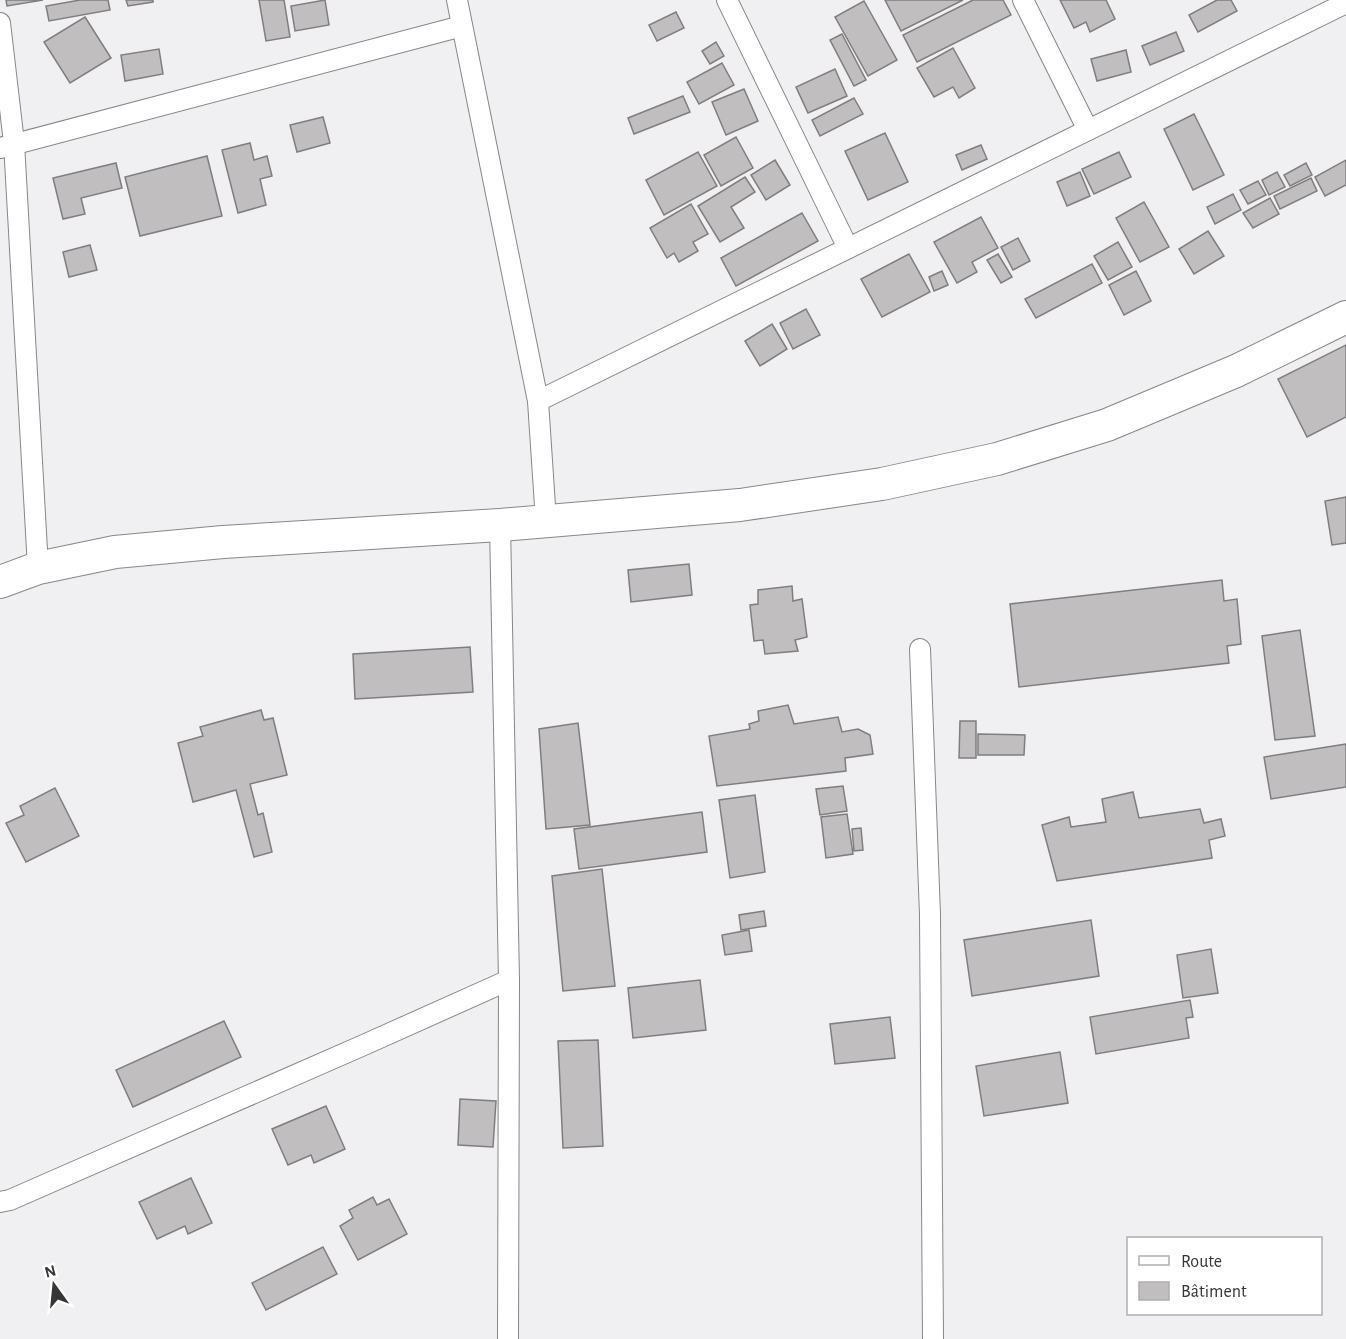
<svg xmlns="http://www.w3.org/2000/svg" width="1346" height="1339" viewBox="0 0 1346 1339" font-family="'Alegreya Sans',sans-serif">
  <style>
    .building { fill: #c0bebf; stroke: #7f7d7e; stroke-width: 1.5 }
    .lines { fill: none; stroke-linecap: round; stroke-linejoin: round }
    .street-casing { stroke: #878789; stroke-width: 22 }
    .primary-casing { stroke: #878789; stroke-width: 34 }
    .street { stroke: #fff; stroke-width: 20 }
    .primary { stroke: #fff; stroke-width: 32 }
  </style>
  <rect width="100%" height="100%" fill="#f0f0f2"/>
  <g class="building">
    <path d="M6,0H43L7,6Z"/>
    <path d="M80,0H108L110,10L49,21L46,6Z"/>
    <path d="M126,0H153V2L128,6Z"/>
    <path d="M259,0H284L290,37L266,41Z"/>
    <path d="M325,0L329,25L295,31L291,6Z"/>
    <path d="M885,0H963L901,31Z"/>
    <path d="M973,0H1003L1011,15L917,62L903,35Z"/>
    <path d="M1060,0H1106L1115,19L1090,32L1086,22L1074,28Z"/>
    <path d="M1217,0H1231L1237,11L1198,32L1189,15Z"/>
    <path d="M864,1L897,60L868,76L835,17Z"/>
    <path d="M676,12L684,28L657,41L649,25Z"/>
    <path d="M85,17L111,58L70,83L44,42Z"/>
    <path d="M1176,32L1184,51L1150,65L1142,46Z"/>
    <path d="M842,34L866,80L854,86L830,40Z"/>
    <path d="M716,42L724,56L710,64L702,51Z"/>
    <path d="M953,48L975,88L959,98L953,87L934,97L917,68Z"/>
    <path d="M159,49L163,74L125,81L121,55Z"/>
    <path d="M1126,50L1131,72L1097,81L1091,59Z"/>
    <path d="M722,63L734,85L699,104L687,82Z"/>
    <path d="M835,69L847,96L808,113L796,87Z"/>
    <path d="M744,89L758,121L726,135L712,102Z"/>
    <path d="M683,96L690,112L634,134L628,118Z"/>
    <path d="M854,98L863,114L820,136L812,120Z"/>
    <path d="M1194,114L1224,175L1193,190L1164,129Z"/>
    <path d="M323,117L330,143L297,152L290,125Z"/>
    <path d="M885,133L908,182L868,200L845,151Z"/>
    <path d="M736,137L753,168L721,186L704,155Z"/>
    <path d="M250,143L254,160L267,156L272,176L260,179L266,205L238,213L222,150Z"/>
    <path d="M981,145L987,159L962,170L956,155Z"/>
    <path d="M698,152L717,186L664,215L646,180Z"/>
    <path d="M1119,152L1131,177L1094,194L1082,169Z"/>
    <path d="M207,156L222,216L140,236L125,177Z"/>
    <path d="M775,160L790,185L766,200L751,175Z"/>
    <path d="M1346,160V185L1325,196L1315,177Z"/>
    <path d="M116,163L122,188L81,198L85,214L63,219L53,178Z"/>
    <path d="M1306,163L1312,175L1290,186L1284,175Z"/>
    <path d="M1080,172L1090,196L1067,206L1057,182Z"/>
    <path d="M1277,172L1285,187L1269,195L1262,180Z"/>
    <path d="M745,177L755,192L731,207L744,228L720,242L698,206Z"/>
    <path d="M1311,178L1317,191L1280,209L1274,196Z"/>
    <path d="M1258,181L1266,195L1248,204L1240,190Z"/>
    <path d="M1233,194L1241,210L1215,224L1207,207Z"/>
    <path d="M1270,198L1279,214L1253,228L1243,213Z"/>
    <path d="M1144,202L1169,247L1140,262L1116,218Z"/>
    <path d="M691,204L708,234L693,242L698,251L679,262L674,253L667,258L650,228Z"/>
    <path d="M802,213L818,241L736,286L721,258Z"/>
    <path d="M981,217L998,248L972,262L977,272L957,283L934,242Z"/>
    <path d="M1208,231L1224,256L1194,274L1179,249Z"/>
    <path d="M1018,238L1030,261L1013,270L1001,247Z"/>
    <path d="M1118,242L1132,267L1108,280L1094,256Z"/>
    <path d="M90,245L97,270L69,277L63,252Z"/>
    <path d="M909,254L930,292L882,317L861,279Z"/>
    <path d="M998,254L1012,277L1001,283L987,260Z"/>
    <path d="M1092,264L1102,283L1036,318L1025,299Z"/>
    <path d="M942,271L948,285L934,291L929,277Z"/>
    <path d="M1136,271L1151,301L1124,315L1109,285Z"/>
    <path d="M806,309L820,335L793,349L780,323Z"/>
    <path d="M772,324L787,349L760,366L745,341Z"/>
    <path d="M1346,345V417L1307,437L1278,379Z"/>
    <path d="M1346,497V543L1332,545L1325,501Z"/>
    <path d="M689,564L692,595L631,602L628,570Z"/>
    <path d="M1222,580L1224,601L1237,599L1241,644L1227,646L1229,663L1019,687L1010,604Z"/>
    <path d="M792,586L793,601L802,599L807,637L795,640L798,651L765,654L763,640L754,641L750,605L758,604V590Z"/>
    <path d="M1300,630L1315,736L1275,740L1262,636Z"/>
    <path d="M470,647L473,692L355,699L353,654Z"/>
    <path d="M788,705L794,724L838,717L842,732L858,729L870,735L873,754L845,758L846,771L717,786L709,736L750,729L749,724L759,721L758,711Z"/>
    <path d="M261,710L264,720L273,718L287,775L250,784L258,815L263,813L272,852L254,857L236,790L193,802L178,743L203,736L200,727Z"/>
    <path d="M960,721H976V758H959Z"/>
    <path d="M578,723L590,825L546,829L539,729Z"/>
    <path d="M978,734L1025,735L1024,755H978Z"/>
    <path d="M1346,744V787L1271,799L1264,757Z"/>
    <path d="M843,786L847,811L820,815L816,789Z"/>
    <path d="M55,788L79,836L26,862L6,823L24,815L20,806Z"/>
    <path d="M1133,792L1139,818L1200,809L1204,823L1221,819L1225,836L1209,840L1212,858L1057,881L1042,825L1069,817L1071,827L1106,822L1102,799Z"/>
    <path d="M755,795L765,872L730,878L719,800Z"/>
    <path d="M702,812L707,852L579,869L574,829Z"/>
    <path d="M847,814L853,854L826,858L821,817Z"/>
    <path d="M861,828L863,850L854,851L852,829Z"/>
    <path d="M602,869L615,986L563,991L552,876Z"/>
    <path d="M764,911L766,926L741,930L739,915Z"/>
    <path d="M1091,920L1099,976L972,996L964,940Z"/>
    <path d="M749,930L752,951L725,955L722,935Z"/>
    <path d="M1211,949L1218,993L1183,998L1177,955Z"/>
    <path d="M700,980L706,1030L633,1038L628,988Z"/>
    <path d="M1190,1000L1193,1017L1186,1018L1189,1038L1096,1054L1090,1017Z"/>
    <path d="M890,1017L895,1058L835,1064L830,1024Z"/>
    <path d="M224,1021L241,1057L133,1107L116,1070Z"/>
    <path d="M598,1040L603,1146L563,1148L558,1041Z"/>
    <path d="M1060,1052L1068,1103L984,1116L976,1066Z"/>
    <path d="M460,1099L496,1101L493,1147L458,1145Z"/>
    <path d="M326,1106L345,1149L314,1163L311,1155L288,1165L272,1129Z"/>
    <path d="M191,1178L212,1223L188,1234L185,1226L157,1239L139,1202Z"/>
    <path d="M373,1197L377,1205L389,1199L407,1234L358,1260L340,1226L353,1218L349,1210Z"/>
    <path d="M323,1247L337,1274L266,1310L252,1283Z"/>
  </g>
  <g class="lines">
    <g class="street-casing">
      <g id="street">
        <path d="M457,0L538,401L546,521"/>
        <path d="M727,0L848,248"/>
        <path d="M1023,0L1088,130"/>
        <path d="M0,23L14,143L38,568"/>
        <path d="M0,148L462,26"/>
        <path d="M538,401L1346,3"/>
        <path d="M500,525L509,980L508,1339"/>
        <path d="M920,649L930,915L933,1339"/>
        <path d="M0,1202L10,1200L366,1044L509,980"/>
      </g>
    </g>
    <g class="primary-casing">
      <path id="primary" d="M0,582L38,568L115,552L223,542L500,525L740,505L882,484L997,459L1107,425L1236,371L1346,317"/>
    </g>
    <use href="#street" class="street"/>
    <use href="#primary" class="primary"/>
  </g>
  <rect x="1127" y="1237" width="195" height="78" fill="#ffffff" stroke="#afafaf" stroke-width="1.5"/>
  <rect x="1139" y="1256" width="30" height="9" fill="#ffffff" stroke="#afafaf" stroke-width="1.5"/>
  <text x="1181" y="1267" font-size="18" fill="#373637">Route</text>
  <rect x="1139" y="1282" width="30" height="18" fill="#c0bebf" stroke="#afafaf" stroke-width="1.5"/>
  <text x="1181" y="1297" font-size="18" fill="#373637">Bâtiment</text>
  <g transform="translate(54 1285) rotate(345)" stroke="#ffffff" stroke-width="4.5" paint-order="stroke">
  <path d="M0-4.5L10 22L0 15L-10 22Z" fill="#373637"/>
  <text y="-9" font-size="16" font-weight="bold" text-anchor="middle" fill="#373637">N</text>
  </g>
</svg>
